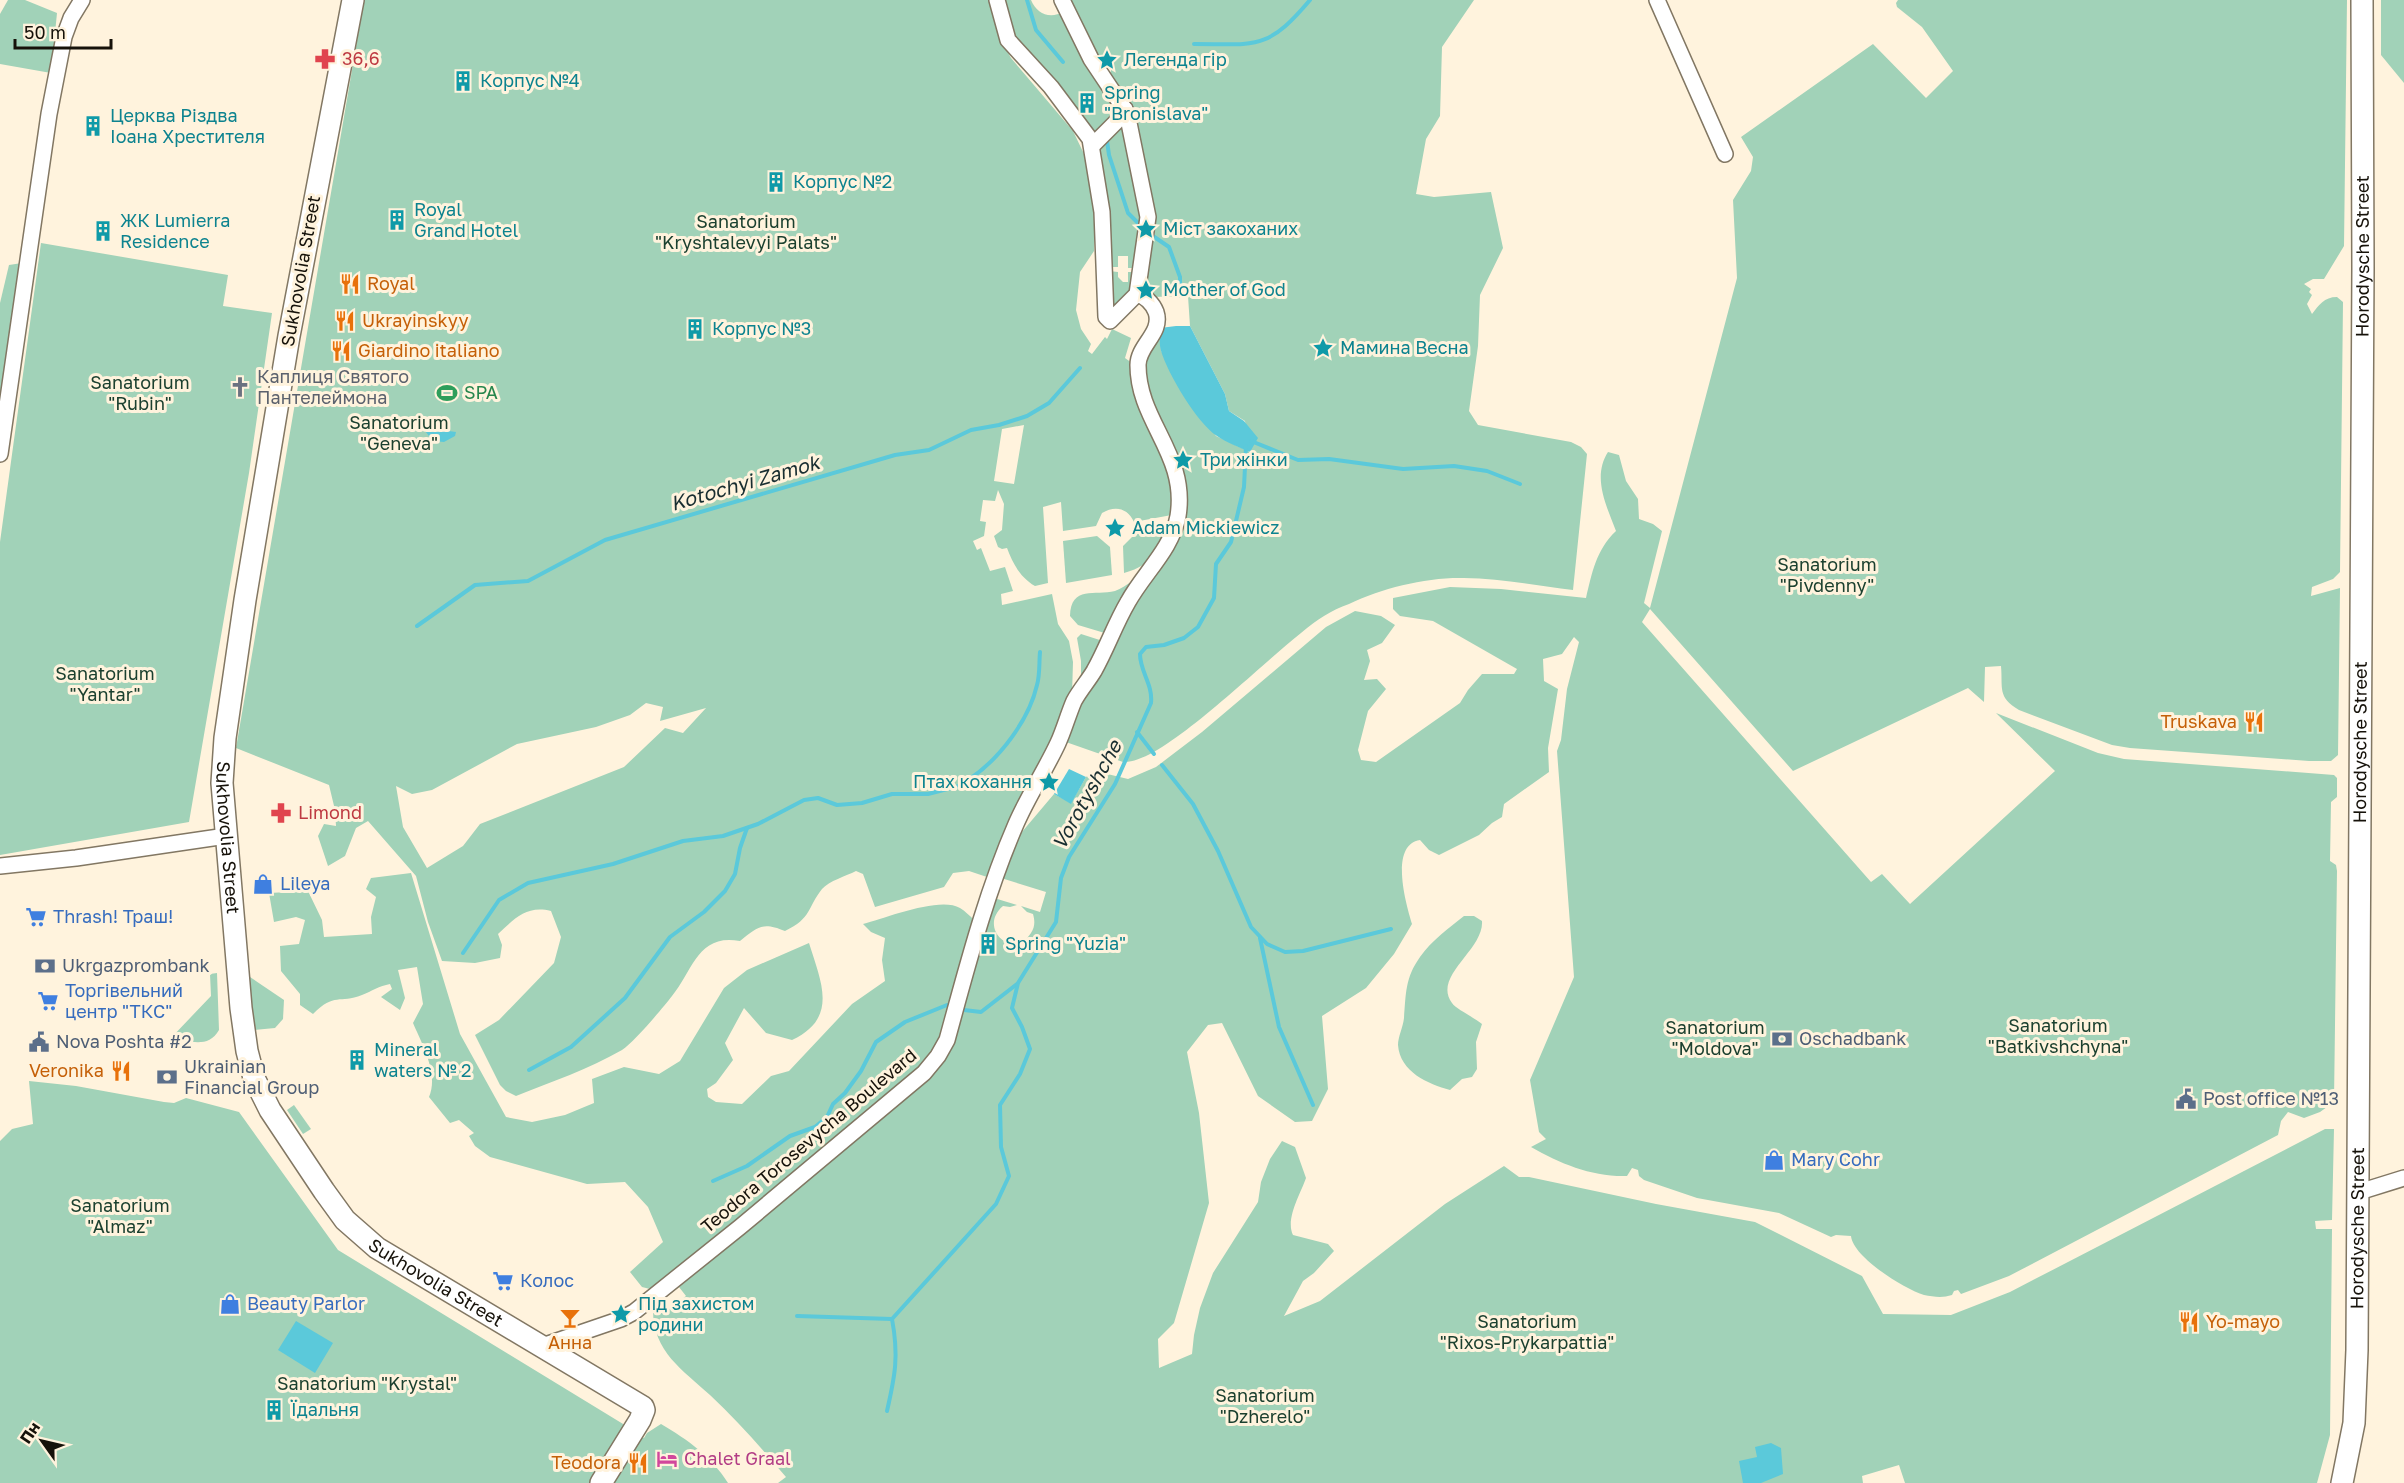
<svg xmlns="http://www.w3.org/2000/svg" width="2404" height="1483" viewBox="0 0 2404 1483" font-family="'Golos Text',sans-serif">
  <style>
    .green { fill: #a1d2b8; fill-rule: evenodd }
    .water { fill: #5bc9da }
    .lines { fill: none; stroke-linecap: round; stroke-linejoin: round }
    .stream { stroke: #5bc9da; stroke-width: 4 }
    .street-casing { stroke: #827763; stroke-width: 18 }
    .secondary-casing { stroke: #827763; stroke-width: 24 }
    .street { stroke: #fff; stroke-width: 15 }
    .secondary { stroke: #fff; stroke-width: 21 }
    .labels { text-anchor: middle; stroke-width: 6; stroke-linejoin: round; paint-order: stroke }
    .health-label { font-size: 18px; fill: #be3a42; stroke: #fff3dd; text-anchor: start }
    .culture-label { font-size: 18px; fill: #0d838f; stroke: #fff3dd; text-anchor: start }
    .park-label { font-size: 18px; fill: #1b402f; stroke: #fff3dd }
    .street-label { font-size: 18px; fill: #16120a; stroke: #fff3dd }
    .food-label { font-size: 18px; fill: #c56008; stroke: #fff3dd; text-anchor: start }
    .worship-label { font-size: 18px; fill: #5b616d; stroke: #fff3dd; text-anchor: start }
    .leisure-label { font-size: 18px; fill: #27864d; stroke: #fff3dd; text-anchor: start }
    .shop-label { font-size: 18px; fill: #366cbe; stroke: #fff3dd; text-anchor: start }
    .service-label { font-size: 18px; fill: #4e5e75; stroke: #fff3dd; text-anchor: start }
    .hotel-label { font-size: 18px; fill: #b23c85; stroke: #fff3dd; text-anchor: start }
    .water-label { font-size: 20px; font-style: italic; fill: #192e31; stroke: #fff3dd }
  </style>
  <rect width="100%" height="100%" fill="#fff3dd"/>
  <g class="green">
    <path d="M8,0H25L57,13L51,73L0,64V14Z"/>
    <path d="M364,0H989L998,35L1011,58L1073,131L1084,154L1095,220L1094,251L1080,272L1076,310L1081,329L1091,344L1088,351L1092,354L1105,337L1107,339L1112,329L1131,338L1125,358L1136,366L1174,466L1177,514L1134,522C1128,508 1115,505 1102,513L1096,526L1063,531L1061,502L1043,507L1048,583L1035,586C1020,577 1013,564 1007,548L1002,549L998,547L994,536L1002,530L1004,504L998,490L995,501L983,500L980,521L986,522L984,536L973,541L977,550L981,548L990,571L1005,567L1013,591L1001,594L1002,605L1052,594L1058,624L1069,641L1073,662L1072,695L990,878L969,871L953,873L944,887L875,907L863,874L856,871C846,876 829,881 822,889C807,908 812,918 785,931C763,922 758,926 740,941C698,933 693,970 672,996C662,1009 634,1042 622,1050C589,1069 551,1082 516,1096L506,1091L500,1085L475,1035L499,1020L554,963L561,937L551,911C527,905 515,918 498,934L502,945L500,958L475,963L442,961L428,922L416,876L368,821L356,828L345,856L328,866L318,836L324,824L336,826L335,810L329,785L236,748ZM1024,425L1014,484L994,481L1002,429ZM646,703L663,707L660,721L706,708L683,733L665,728L624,767L480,824L463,846L427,868L403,827L396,786L412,794L432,790L517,744L596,727L630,715Z"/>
    <path d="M1003,0H1031C1037,14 1049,19 1064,12L1119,108L1116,114L1095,133L1091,132L1012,40Z"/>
    <path d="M1066,0H1474L1442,47L1440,116L1426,139L1416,194L1434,197L1491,192L1503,248L1480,295L1478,346L1469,411L1478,425L1571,442L1581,447L1587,454L1573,590C1537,586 1500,578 1464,578C1427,577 1382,588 1349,604C1340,607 1332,611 1324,616C1281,642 1165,766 1123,762L1063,741L1078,702L1150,572L1181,493L1145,399L1139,365L1160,338L1161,351L1216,436L1250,452L1245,421L1229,411L1225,394L1190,326L1188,296L1151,297V287L1145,276L1152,215L1110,76L1112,64L1104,55H1092Z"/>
    <path d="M1898,0H2347L2344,246L2324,279H2313L2304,284L2311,289L2309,292L2312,295L2307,304L2312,314C2319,305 2324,297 2337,297L2343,302L2340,572L2333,579L2312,587L2311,596L2340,588L2338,755L2331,761H2309L2130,748L2112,745L2019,710C1997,697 2003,688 2001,666L1985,667L1984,702L1968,688L1793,771L1650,609L1642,622L1871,882L1882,874L1910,904L2055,771L1996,713L2098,753L2124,759L2334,775L2337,778V797L2331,802L2330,861L2336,865L2337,871L2334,1102L2320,1112L2304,1118L2288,1112L2281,1121L2278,1135L2009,1276L1961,1294L1958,1290L1954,1291L1952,1295C1943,1298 1934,1297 1924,1295C1904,1289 1853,1257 1851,1236L1836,1235L1831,1237L1779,1213L1697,1198L1644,1180L1639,1176L1638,1170L1632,1168L1627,1176C1592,1177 1561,1164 1531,1147L1546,1139L1539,1132L1530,1080L1574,977L1557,751L1561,740L1567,689L1579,642L1574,637L1562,654L1543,659L1544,681L1558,689L1548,748L1549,772L1504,804L1502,817L1492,823L1479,835L1439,855L1429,850L1420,840C1389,845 1406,904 1412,924L1394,954L1366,988L1322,1016L1328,1089L1312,1121L1295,1122L1258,1096L1222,1023L1208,1025L1187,1052L1199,1113L1209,1203L1174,1323L1158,1339L1159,1368L1192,1354L1194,1335L1200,1308L1213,1273L1258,1202L1261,1182L1270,1159L1282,1141L1295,1147L1306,1178C1301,1193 1285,1219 1293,1235L1328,1244L1334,1251L1314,1273L1303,1281L1284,1316L1320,1301L1445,1204L1504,1166L1519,1177H1529L1656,1204L1755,1222L1862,1276L1883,1314L1951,1315L2010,1292L2325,1129H2334L2332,1220L2315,1221L2316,1229H2332L2330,1435L2317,1483H1905L1899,1465L1862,1476L1863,1483H778L786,1477C762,1449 737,1420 710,1395C683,1370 653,1352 653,1310H668L686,1296L679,1287L928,1079L994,898L1017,905L1010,907L1003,906C977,928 1013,961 1031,933C1035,927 1035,921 1033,914L1027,912L1021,906L1040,912L1046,892L1001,878L1016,839L1054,794L1071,803L1086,777L1095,771L1128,779L1156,767L1202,732L1326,627L1355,611L1381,616L1395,625L1382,643L1367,650L1370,661L1364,680L1377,679L1386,689L1368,711L1358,750L1361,760L1376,762L1460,703L1468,690L1482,674H1514L1517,669L1433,621L1400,616L1393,609V598L1450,587L1501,589L1586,598C1592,573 1596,550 1616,531C1606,505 1592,477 1608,452L1619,455L1626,481L1638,499L1639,519L1653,524L1662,531L1644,603L1650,608L1737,278L1733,200L1751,171L1753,157L1741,137L1873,44L1926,98L1953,71L1922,27L1897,7L1896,3Z"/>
    <path d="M2381,0H2404V83L2381,55Z"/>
    <path d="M1123,124L1142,216L1132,268H1128V256H1118V267H1109L1099,147Z"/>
    <path d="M41,243L228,275L223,306L272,313L249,473L189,822L0,855V542Z"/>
    <path d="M22,263L0,396V303L9,265Z"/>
    <path d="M1109,271L1118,272V277L1123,282H1128V272H1132L1130,291L1112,313Z"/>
    <path d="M1175,521C1160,546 1155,565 1124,573L1123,546L1132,537L1135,528Z"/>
    <path d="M1097,536L1110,547L1112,575L1066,583L1063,541Z"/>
    <path d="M1133,581L1108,634L1078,625L1070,616C1071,585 1095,596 1115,591C1121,589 1127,584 1133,581Z"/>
    <path d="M1081,634L1106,642L1081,684V661L1077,638Z"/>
    <path d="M411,873L460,1034L506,1117L532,1122L565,1115L594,1103L592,1079L624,1067L659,1074L680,1061L724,988L747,970L809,943C821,982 839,1018 792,1040L766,1033L744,1008L725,1043L733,1060L716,1083L707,1089L708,1097L716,1102L742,1104L771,1076L789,1071L852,1004L885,981L882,960L885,938L871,932L863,924C886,918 940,896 960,908C965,911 970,916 974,920L940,1039L934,1052L915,1074L654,1290L642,1287L630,1272L663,1242L648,1207L625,1182L587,1184L490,1157L475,1146L469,1136L474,1133L459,1120L450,1123L429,1097C439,1074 422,1044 413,1023L423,1004L417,967L398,970L405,998L400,1010L381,997L392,989L390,984C379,986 372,991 362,995C339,1004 335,992 313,1014L300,1005V994L281,971L280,946L299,944L305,920L296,917L274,922L269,893L308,891L322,920L324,937L372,934L371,917L376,897L366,889L371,878Z"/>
    <path d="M1464,916H1474L1482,921C1484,950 1432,976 1452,1003C1456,1009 1475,1018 1482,1024L1476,1042L1477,1069L1472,1077L1462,1079L1450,1090C1428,1084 1400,1072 1398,1045C1398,1037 1403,1027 1404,1018C1406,994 1405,978 1420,957C1431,941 1449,928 1464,916Z"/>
    <path d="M217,973L219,1030C208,1049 190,1041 171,1038L211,996L210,974Z"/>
    <path d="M250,977L284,1000L283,1019L275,1028L254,1030L249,979Z"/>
    <path d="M29,1081L76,1086L164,1102L174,1103L186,1098L239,1112L338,1250L628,1427L593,1483H0V1141L12,1129L33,1124Z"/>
    <path d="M294,1105L311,1129L303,1134L287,1110Z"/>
    <path d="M661,1424C688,1440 711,1456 728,1483H610L639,1435L644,1438L647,1433Z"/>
  </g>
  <g class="water">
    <path d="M1176,326H1190L1225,394L1229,411L1244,421L1258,438L1250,452C1239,447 1227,443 1217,436C1197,423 1168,374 1161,351C1159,344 1160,335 1160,328Z"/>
    <path d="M429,425L434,429L456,432L455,436L444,442L433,441L425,431Z"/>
    <path d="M1069,769L1086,777L1071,804L1054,794Z"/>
    <path d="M296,1321L333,1343L315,1373L278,1350Z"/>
    <path d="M1771,1443L1781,1448L1783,1474L1761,1483H1743L1739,1461L1757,1457L1755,1447Z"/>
  </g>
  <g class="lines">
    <g class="stream">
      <path d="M1027,0L1036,30L1063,62"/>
      <path d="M1194,44C1257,44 1267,51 1310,0"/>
      <path d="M1107,141L1109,155L1128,213L1142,227"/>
      <path d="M1150,234L1169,247L1180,277V296"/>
      <path d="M1251,441L1298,460L1329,459L1403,469L1454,466L1487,471L1520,484"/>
      <path d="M417,626L475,585L528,581L605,540L895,455L929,450L971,430L999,425L1027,416L1049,403L1080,368"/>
      <path d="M1137,732L1154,754"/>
      <path d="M1162,765L1193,804L1218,851L1251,927L1267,944L1285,952L1303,951L1391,929"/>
      <path d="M971,778C1000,758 1029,720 1037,685C1040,675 1039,663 1040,652"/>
      <path d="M1260,938L1279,1027L1313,1105"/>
      <path d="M463,953L499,900L528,883L613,864L683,841L723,836L758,824L804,800L818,798L837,805L862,803L892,794H928L959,786"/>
      <path d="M964,1010L981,1012L1017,984"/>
      <path d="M529,1070L571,1047L625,998L670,937L704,912L725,891L735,874L740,848L747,828"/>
      <path d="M713,1181L747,1166L790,1136L815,1127L827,1117L833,1104L845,1093L861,1071L876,1042L905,1022L947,1005"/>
      <path d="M797,1316L892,1319L996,1204L1009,1176L1001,1147L1000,1105L1020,1074L1030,1049L1022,1027L1012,1008L1018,983L1056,922L1061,878L1069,857L1115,784L1151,703C1153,684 1140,672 1140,654L1146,647L1164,645L1184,638L1198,627L1214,598L1216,564L1231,542L1244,487L1246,446"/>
      <path d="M887,1411C895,1376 899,1356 892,1319"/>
    </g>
    <g class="street-casing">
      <g id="street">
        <path d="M997,0L1008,40L1051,87L1090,139L1102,212L1106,317L1110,321L1137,294L1148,217L1127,113L1091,59L1062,0"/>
        <path d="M1657,0L1725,154"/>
        <path d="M1092,146L1116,122L1125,109"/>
        <path d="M0,454L49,114L64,37L71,18L82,0"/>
        <path d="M0,866L76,858L226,836"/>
        <path d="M2359,1192L2404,1178"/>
        <path d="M542,1346L621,1319L634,1312L740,1227L924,1073L938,1056L947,1040C967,967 986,893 1016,824C1028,796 1045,771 1058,743C1064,730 1068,715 1074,701C1080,690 1088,681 1094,671C1107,648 1115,624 1128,602C1144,573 1172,549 1178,516C1188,454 1138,422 1138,365C1138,345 1163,333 1156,312C1152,302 1146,297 1137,294"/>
      </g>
    </g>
    <g class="secondary-casing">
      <g id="secondary">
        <path id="s1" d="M353,0L289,336L245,600L225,738L222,783L241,1008L247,1051L254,1078L270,1110L324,1191L345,1220L377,1248L643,1407L644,1410L640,1420L601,1483"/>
        <path id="s2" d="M2342,1483L2354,1423L2357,1350L2363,268L2362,0"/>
      </g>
    </g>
    <use href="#street" class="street"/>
    <use href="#secondary" class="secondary"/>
  </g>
  <defs>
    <g id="pharmacy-bare" transform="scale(1.62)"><path d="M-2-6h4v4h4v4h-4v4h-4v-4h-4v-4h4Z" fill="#e0444e" stroke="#fff3dd" stroke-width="2.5" paint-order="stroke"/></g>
    <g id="sight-bare" transform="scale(1.62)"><path d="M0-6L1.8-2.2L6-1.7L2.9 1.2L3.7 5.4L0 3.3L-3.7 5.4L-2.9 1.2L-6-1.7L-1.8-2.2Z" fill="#0f9aa8" stroke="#fff3dd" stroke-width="2.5" paint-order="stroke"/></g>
    <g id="building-bare" transform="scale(1.62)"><path d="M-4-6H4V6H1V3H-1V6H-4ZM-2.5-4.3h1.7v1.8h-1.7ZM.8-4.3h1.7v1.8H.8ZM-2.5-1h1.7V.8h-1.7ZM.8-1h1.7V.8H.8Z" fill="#0f9aa8" stroke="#fff3dd" stroke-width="2.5" paint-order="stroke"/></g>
    <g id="restaurant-bare" transform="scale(1.62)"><path d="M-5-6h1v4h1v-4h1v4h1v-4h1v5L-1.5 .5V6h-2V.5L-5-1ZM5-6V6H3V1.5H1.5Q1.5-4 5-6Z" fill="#e8710a" stroke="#fff3dd" stroke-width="2.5" paint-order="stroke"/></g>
    <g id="church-bare" transform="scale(1.62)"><path d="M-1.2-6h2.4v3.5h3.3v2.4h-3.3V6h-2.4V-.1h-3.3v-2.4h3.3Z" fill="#6b7280" stroke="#fff3dd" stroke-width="2.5" paint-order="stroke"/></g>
    <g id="stadium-bare" transform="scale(1.62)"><path d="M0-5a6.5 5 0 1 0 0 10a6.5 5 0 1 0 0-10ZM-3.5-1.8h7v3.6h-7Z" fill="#2e9e5b" stroke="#fff3dd" stroke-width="2.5" paint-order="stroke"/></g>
    <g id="shop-bare" transform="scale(1.62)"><path d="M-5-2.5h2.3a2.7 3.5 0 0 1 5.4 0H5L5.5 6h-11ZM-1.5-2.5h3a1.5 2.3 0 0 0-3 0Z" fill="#3f7fe0" stroke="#fff3dd" stroke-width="2.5" paint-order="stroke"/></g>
    <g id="supermarket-bare" transform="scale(1.62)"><path d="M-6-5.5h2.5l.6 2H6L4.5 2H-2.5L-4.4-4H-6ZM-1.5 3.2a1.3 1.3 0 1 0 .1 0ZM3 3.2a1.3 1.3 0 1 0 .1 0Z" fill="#3f7fe0" stroke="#fff3dd" stroke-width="2.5" paint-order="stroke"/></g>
    <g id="bank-bare" transform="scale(1.62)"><path d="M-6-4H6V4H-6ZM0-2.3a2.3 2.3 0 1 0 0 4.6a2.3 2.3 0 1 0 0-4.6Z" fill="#5c6f8a" stroke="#fff3dd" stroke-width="2.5" paint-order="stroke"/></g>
    <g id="civic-bare" transform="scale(1.62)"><path d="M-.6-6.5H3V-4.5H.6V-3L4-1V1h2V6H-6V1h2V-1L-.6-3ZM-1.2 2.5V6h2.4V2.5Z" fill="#5c6f8a" stroke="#fff3dd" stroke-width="2.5" paint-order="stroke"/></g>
    <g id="bar-bare" transform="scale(1.62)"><path d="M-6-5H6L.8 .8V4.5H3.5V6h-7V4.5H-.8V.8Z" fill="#e8710a" stroke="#fff3dd" stroke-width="2.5" paint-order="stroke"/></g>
    <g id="hotel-bare" transform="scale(1.62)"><path d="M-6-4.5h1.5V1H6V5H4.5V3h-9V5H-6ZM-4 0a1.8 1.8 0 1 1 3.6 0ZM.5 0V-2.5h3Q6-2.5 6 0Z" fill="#d1479c" stroke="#fff3dd" stroke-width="2.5" paint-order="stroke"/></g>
  </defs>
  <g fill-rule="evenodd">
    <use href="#pharmacy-bare" x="325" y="59"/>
    <use href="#sight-bare" x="1107" y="60"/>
    <use href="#building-bare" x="463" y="81"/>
    <use href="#building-bare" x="1087" y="103"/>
    <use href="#building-bare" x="93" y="126"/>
    <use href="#building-bare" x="776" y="182"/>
    <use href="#building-bare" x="397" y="220"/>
    <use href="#sight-bare" x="1146" y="229"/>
    <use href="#building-bare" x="103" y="231"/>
    <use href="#restaurant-bare" x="350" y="284"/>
    <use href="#sight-bare" x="1146" y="290"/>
    <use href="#restaurant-bare" x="345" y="321"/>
    <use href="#building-bare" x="695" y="329"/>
    <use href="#sight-bare" x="1323" y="348"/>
    <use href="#restaurant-bare" x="341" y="351"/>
    <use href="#church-bare" x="240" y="387"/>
    <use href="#stadium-bare" x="447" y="393"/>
    <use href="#sight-bare" x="1183" y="460"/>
    <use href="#sight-bare" x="1115" y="528"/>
    <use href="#restaurant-bare" x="2254" y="722"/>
    <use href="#sight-bare" x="1049" y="782"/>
    <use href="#pharmacy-bare" x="281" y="813"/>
    <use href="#shop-bare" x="263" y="884"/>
    <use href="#supermarket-bare" x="36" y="917"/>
    <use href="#building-bare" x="988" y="944"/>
    <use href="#bank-bare" x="45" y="966"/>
    <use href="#supermarket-bare" x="48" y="1001"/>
    <use href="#bank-bare" x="1782" y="1039"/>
    <use href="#civic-bare" x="39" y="1042"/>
    <use href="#building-bare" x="357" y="1060"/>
    <use href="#restaurant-bare" x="121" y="1071"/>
    <use href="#bank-bare" x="167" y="1077"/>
    <use href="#civic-bare" x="2186" y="1099"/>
    <use href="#shop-bare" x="1774" y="1160"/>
    <use href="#supermarket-bare" x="503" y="1281"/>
    <use href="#shop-bare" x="230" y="1304"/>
    <use href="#sight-bare" x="621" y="1314"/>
    <use href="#bar-bare" x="570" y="1318"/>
    <use href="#restaurant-bare" x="2189" y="1322"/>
    <use href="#building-bare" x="274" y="1410"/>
    <use href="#hotel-bare" x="667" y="1459"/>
    <use href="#restaurant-bare" x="638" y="1463"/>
  </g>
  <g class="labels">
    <g class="health-label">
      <text x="342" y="65">36,6</text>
      <text x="298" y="819">Limond</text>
    </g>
    <g class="culture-label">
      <text x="1124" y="66">Легенда гір</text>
      <text x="480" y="87">Корпус №4</text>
      <text x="1104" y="99">Spring<tspan x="1104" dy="21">"Bronislava"</tspan></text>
      <text x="110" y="122">Церква Різдва<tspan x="110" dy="21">Іоана Хрестителя</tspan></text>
      <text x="793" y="188">Корпус №2</text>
      <text x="414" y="216">Royal<tspan x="414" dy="21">Grand Hotel</tspan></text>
      <text x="120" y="227">ЖК Lumierra<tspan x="120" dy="21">Residence</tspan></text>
      <text x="1163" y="235">Міст закоханих</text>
      <text x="1163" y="296">Mother of God</text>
      <text x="712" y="335">Корпус №3</text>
      <text x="1340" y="354">Мамина Весна</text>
      <text x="1200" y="466">Три жінки</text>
      <text x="1132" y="534">Adam Mickiewicz</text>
      <text x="1032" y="788" text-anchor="end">Птах кохання</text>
      <text x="1005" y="950">Spring "Yuzia"</text>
      <text x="374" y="1056">Mineral<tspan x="374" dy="21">waters № 2</tspan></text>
      <text x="638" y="1310">Під захистом<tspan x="638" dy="21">родини</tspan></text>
      <text x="291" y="1416">Їдальня</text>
    </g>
    <g class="park-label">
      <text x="746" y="228">Sanatorium<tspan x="746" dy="21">"Kryshtalevyi Palats"</tspan></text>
      <text x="140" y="389">Sanatorium<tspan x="140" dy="21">"Rubin"</tspan></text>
      <text x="399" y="429">Sanatorium<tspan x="399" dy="21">"Geneva"</tspan></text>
      <text x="1827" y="571">Sanatorium<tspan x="1827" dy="21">"Pivdenny"</tspan></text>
      <text x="105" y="680">Sanatorium<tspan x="105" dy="21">"Yantar"</tspan></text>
      <text x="2058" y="1032">Sanatorium<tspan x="2058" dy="21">"Batkivshchyna"</tspan></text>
      <text x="1715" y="1034">Sanatorium<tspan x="1715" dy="21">"Moldova"</tspan></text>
      <text x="120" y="1212">Sanatorium<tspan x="120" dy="21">"Almaz"</tspan></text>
      <text x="1527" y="1328">Sanatorium<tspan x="1527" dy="21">"Rixos-Prykarpattia"</tspan></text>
      <text x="367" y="1390">Sanatorium "Krystal"</text>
      <text x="1265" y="1402">Sanatorium<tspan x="1265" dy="21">"Dzherelo"</tspan></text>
    </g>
    <g class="street-label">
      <text dy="6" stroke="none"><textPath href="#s2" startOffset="1228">Horodysche Street</textPath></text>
      <text transform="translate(301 271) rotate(-80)" y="6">Sukhovolia Street</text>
      <text dy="6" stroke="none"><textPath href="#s2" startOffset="742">Horodysche Street</textPath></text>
      <text dy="6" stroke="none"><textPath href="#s1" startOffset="849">Sukhovolia Street</textPath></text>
      <text transform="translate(809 1141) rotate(-40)" y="6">Teodora Torosevycha Boulevard</text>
      <text dy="6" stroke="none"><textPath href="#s2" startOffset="256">Horodysche Street</textPath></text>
      <text dy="6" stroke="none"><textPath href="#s1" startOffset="1371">Sukhovolia Street</textPath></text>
    </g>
    <g class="food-label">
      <text x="367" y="290">Royal</text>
      <text x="362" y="327">Ukrayinskyy</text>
      <text x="358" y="357">Giardino italiano</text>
      <text x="2237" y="728" text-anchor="end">Truskava</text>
      <text x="104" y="1077" text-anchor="end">Veronika</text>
      <text x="2206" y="1328">Yo-mayo</text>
      <text x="570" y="1349" text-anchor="middle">Анна</text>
      <text x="621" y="1469" text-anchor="end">Teodora</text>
    </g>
    <g class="worship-label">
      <text x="257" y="383">Каплиця Святого<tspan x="257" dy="21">Пантелеймона</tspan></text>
    </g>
    <g class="leisure-label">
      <text x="464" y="399">SPA</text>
    </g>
    <g class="shop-label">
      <text x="280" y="890">Lileya</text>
      <text x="53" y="923">Thrash! Траш!</text>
      <text x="65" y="997">Торгівельний<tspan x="65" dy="21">центр "ТКС"</tspan></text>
      <text x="1791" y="1166">Mary Cohr</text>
      <text x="520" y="1287">Колос</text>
      <text x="247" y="1310">Beauty Parlor</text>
    </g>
    <g class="service-label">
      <text x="62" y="972">Ukrgazprombank</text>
      <text x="1799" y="1045">Oschadbank</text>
      <text x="56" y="1048">Nova Poshta #2</text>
      <text x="184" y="1073">Ukrainian<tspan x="184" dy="21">Financial Group</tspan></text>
      <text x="2203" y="1105">Post office №13</text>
    </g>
    <g class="hotel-label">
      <text x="684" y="1465">Chalet Graal</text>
    </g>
    <g class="water-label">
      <text transform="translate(745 483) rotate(-16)" y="7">Kotochyi Zamok</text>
      <text transform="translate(1087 795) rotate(-61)" y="7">Vorotyshche</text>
    </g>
  </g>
  <g transform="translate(42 1441) rotate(304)" stroke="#fff3dd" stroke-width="4.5" paint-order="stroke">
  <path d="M0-4.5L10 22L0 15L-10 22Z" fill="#16120a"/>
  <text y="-9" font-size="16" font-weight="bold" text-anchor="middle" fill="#16120a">Пн</text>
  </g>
  <path d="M15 39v9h96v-9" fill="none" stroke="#16120a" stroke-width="3"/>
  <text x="24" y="39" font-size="18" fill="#16120a" stroke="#fff3dd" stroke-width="4.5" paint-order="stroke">50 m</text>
</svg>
